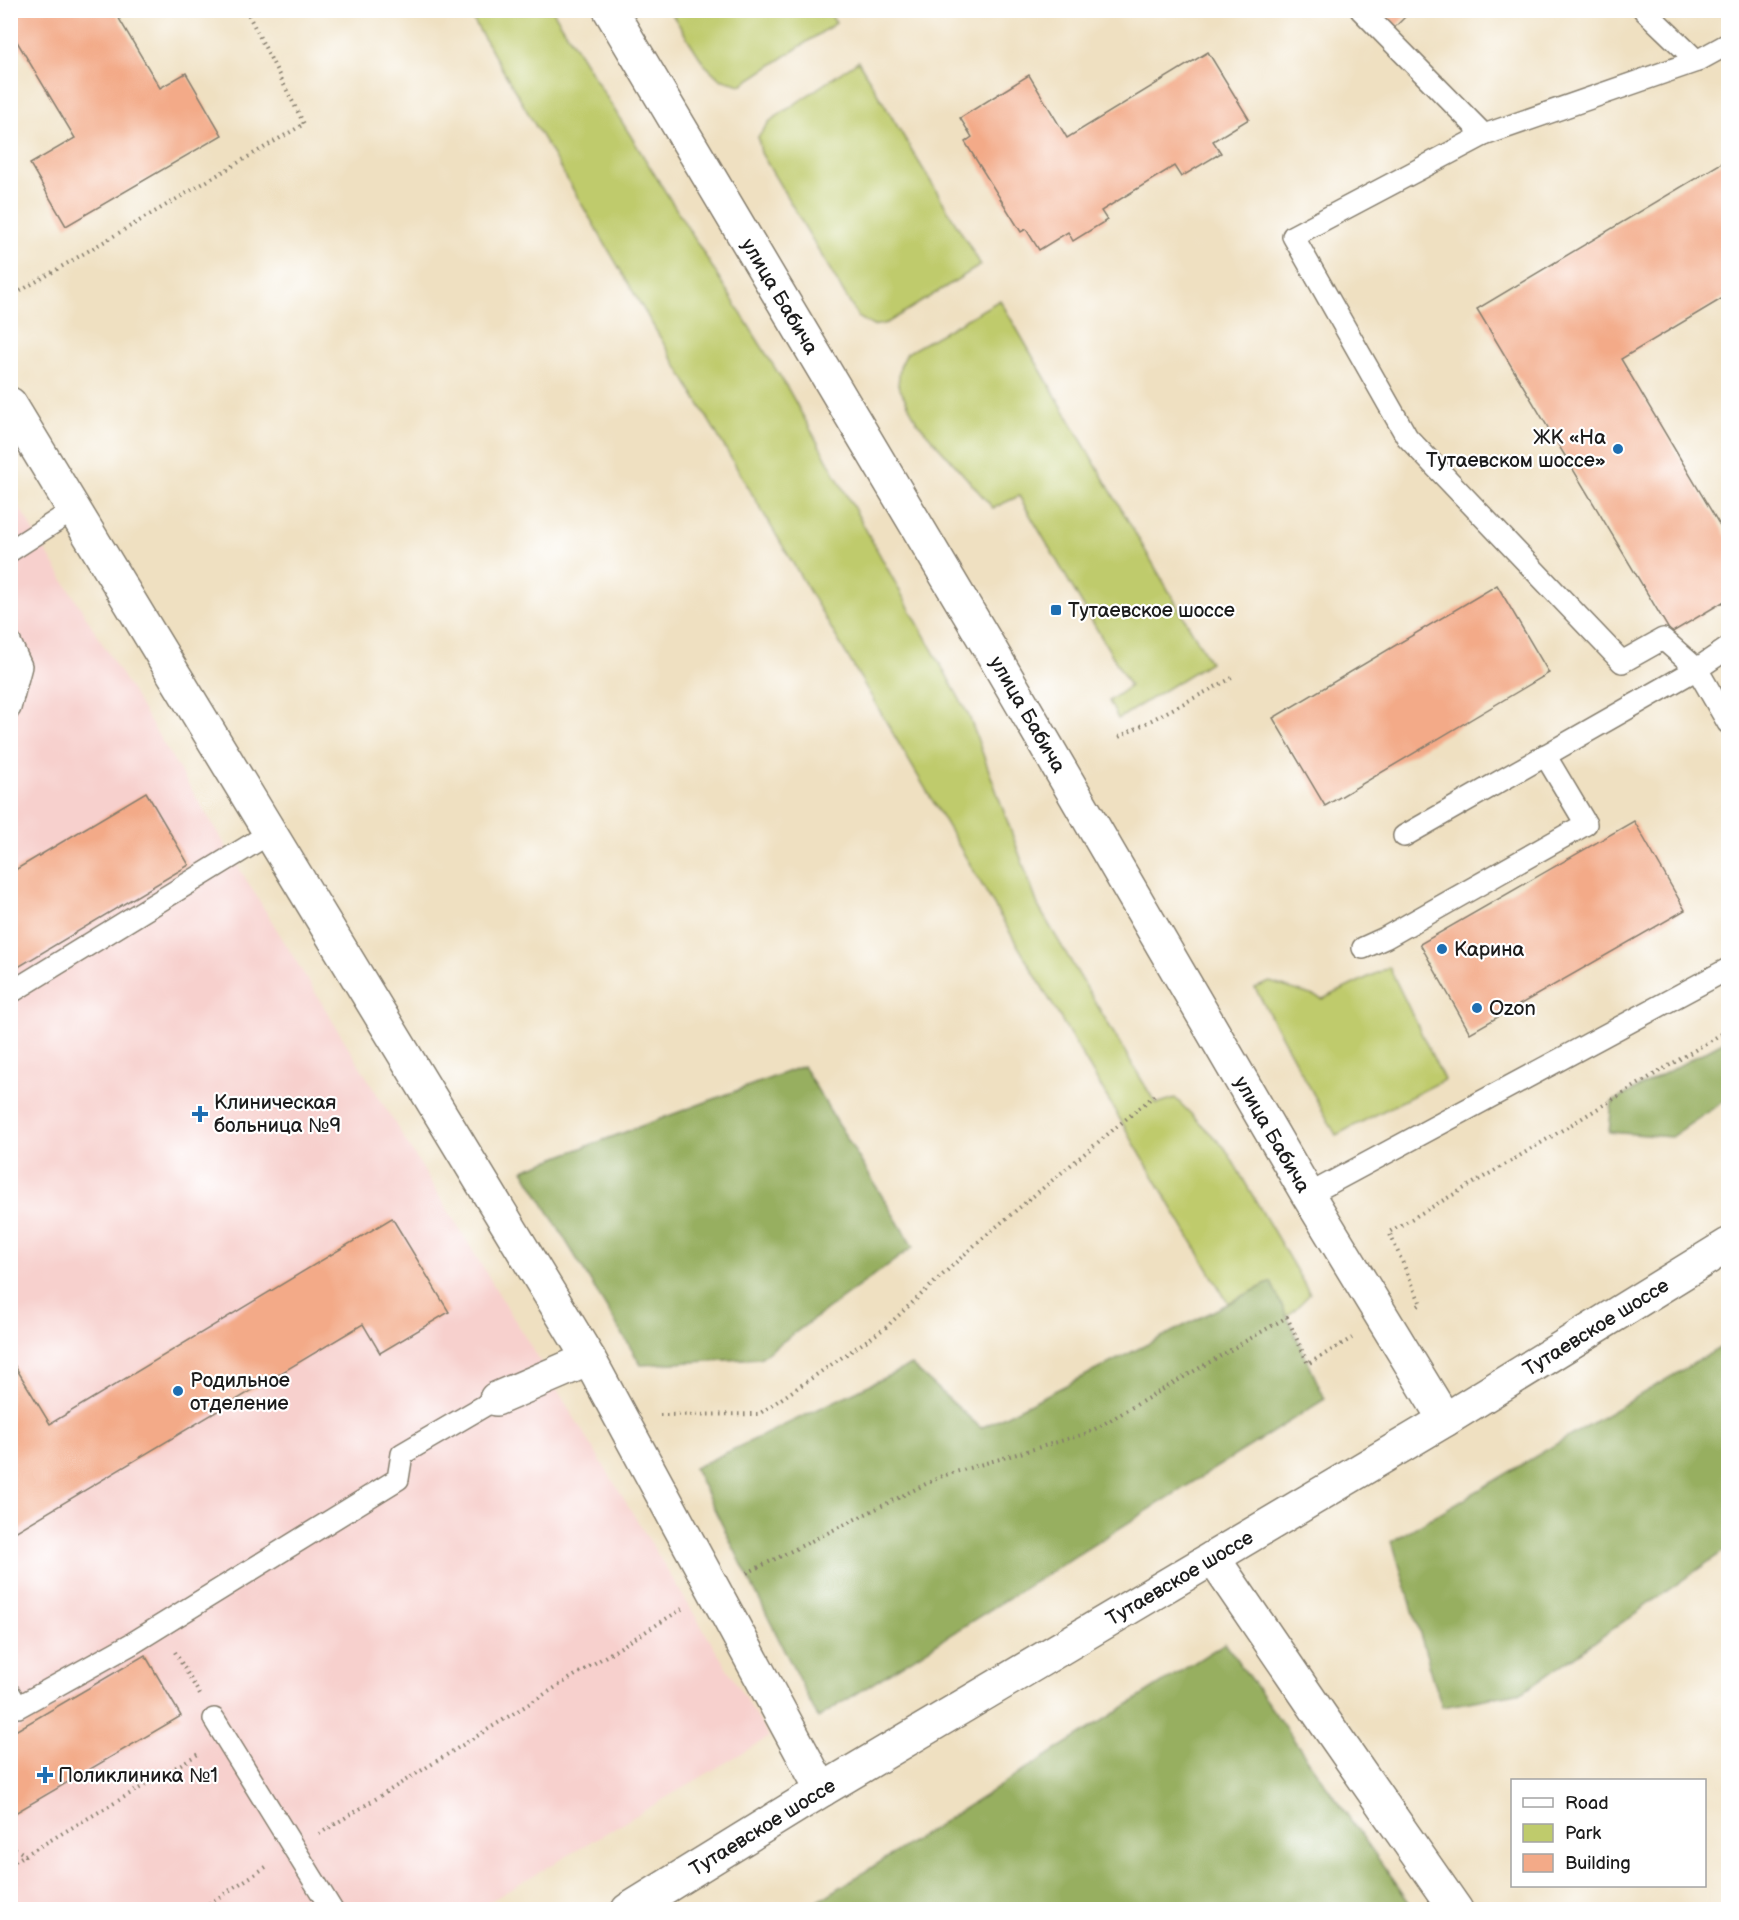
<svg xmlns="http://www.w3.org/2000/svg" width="1739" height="1920" viewBox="0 0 1739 1920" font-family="'Balsamiq Sans',sans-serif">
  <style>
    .built { fill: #f7d0cd }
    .green { fill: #bfcb6c; stroke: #6e7444; stroke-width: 1.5 }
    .forest { fill: #97af60; stroke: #5a663e; stroke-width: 1.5 }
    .building { fill: #f3aa88 }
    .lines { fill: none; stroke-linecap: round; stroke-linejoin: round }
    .lane-casing { stroke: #867e6e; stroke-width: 24 }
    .street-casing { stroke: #867e6e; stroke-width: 36 }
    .secondary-casing { stroke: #867e6e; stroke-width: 36 }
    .primary-casing { stroke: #867e6e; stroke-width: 36 }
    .path { stroke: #867e6e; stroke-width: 4; stroke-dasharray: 1.5 4.5; stroke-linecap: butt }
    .lane { stroke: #fff; stroke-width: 21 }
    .street { stroke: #fff; stroke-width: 33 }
    .secondary { stroke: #fff; stroke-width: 33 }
    .primary { stroke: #fff; stroke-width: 33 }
    .poi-dot { fill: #1f6fb2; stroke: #fff; stroke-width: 2 }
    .labels { text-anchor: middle; stroke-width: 4.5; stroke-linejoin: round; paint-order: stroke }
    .street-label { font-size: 20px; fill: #1c1c1c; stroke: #fff }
    .poi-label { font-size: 20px; fill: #1c1c1c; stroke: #fff; text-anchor: start }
  </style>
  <rect width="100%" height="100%" fill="#fff"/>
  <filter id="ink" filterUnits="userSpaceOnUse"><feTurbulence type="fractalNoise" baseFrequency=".0167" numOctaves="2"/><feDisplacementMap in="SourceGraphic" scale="12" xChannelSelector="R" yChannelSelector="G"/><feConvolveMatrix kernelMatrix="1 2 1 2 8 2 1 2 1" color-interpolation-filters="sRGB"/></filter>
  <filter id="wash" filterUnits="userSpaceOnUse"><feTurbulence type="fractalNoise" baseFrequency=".008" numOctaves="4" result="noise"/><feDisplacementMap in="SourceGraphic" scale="24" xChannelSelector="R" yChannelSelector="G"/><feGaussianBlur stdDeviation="1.35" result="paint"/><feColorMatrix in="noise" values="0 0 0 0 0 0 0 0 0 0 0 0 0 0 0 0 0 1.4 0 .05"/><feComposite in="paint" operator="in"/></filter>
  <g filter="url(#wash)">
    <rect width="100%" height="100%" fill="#efe0c1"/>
    <path class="built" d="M10,492L769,1737L477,1909H11Z"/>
    <g class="green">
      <path d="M468,11H553L788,389L969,716L1039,908L1156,1104L1175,1098L1225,1148L1310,1294L1287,1317L1271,1282L1228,1303Z"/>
      <path d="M670,11H828L836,23L741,85L720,79L704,64Z"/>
      <path d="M858,61L981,265L887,323L873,326L858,317L761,153L758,137L770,121Z"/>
      <path d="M1000,300L1210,662L1118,719L1109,701L1130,686L1019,496L993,508L917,422L898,385L900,367L907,353Z"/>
      <path d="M1389,967L1444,1080L1336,1135L1255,988L1270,982L1323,999Z"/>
    </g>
    <g class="forest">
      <path d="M1728,1039V1098L1671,1137L1609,1132L1612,1102Z"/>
      <path d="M803,1066L913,1247L760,1358L641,1365L523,1170Z"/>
      <path d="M1271,1282L1325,1399L818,1718L694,1468L911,1365L981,1428Z"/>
      <path d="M1728,1343V1548L1523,1692L1442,1707L1392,1541Z"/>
      <path d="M1225,1643L1414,1909H806Z"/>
    </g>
    <g id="blocks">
      <g class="building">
        <path d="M10,10H114L160,88L186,73L222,135L66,226L30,164L75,138L10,30Z"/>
        <path d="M1373,10H1412L1392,30Z"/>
        <path d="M1208,52L1249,119L1213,141L1221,153L1181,177L1174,166L1101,211L1107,220L1073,241L1068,232L1039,250L1026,229L1021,232L965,142L972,137L960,118L1029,75L1067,138Z"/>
        <path d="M1728,159V295L1621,359L1728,539V599L1671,633L1477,309Z"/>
        <path d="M1497,585L1549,673L1325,806L1273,718Z"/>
        <path d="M146,792L189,865L10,972V873Z"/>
        <path d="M1634,821L1685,910L1470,1033L1420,944Z"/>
        <path d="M392,1218L449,1312L380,1353L363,1324L10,1535V1358L50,1424Z"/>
        <path d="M145,1655L181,1716L10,1816V1734Z"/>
      </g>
    </g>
  </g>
  <g filter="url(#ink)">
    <use href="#blocks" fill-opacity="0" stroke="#867e6e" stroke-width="1.5"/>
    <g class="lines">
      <g class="lane-casing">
        <g id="lane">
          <path d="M1361,10L1484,135"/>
          <path d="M1644,10L1697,61"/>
          <path d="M1728,44L1697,61L1484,135L1293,236L1407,437L1622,662L1663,639L1697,669L1728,723"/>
          <path d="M10,551L75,509"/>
          <path d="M10,642L21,666L10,708"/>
          <path d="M1404,836L1697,669L1728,648"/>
          <path d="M1363,948L1385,938L1586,824L1545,755"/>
          <path d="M10,993L270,833"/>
          <path d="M1308,1195L1728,969"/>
          <path d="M10,1694L18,1707L133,1643L398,1479L402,1454L496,1399"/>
          <path d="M214,1719L332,1910"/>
        </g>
      </g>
      <g class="street-casing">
        <g id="street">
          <path d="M10,404L589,1359L822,1790"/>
          <path d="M496,1399L589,1359"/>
          <path d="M1213,1558L1325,1722L1456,1910"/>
        </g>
      </g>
      <g class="secondary-casing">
        <g id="secondary">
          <path id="s1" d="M610,10L990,649L1308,1195L1445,1420"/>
        </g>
      </g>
      <g class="primary-casing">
        <g id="primary">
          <path id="s2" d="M628,1910L822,1790L1445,1420L1728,1245"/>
        </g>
      </g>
      <g class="path">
        <path d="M10,297L304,124L246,10"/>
        <path d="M1119,737L1236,676"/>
        <path d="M1418,1306L1421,1304L1389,1232L1506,1164L1728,1030"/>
        <path d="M660,1415L759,1414L885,1328L978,1242L1155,1095"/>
        <path d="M747,1573L942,1476L1088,1433L1287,1317L1308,1364L1352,1338"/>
        <path d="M175,1652L200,1695"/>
        <path d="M319,1834L682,1609"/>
        <path d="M10,1845L25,1855L200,1753"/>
        <path d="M10,1864L25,1855"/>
        <path d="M199,1910L269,1865"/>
      </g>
      <use href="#lane" class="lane"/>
      <use href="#street" class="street"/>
      <use href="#secondary" class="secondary"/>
      <use href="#primary" class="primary"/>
    </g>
  </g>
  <g class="poi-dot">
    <circle cx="1618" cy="449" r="6"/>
    <rect x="1050" y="604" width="12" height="12" rx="3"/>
    <circle cx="1442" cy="949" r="6"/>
    <circle cx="1477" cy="1008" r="6"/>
    <path d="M197 1105h6v6h6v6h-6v6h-6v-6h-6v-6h6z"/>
    <circle cx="178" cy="1391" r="6"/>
    <path d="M42 1766h6v6h6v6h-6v6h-6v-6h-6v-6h6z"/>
  </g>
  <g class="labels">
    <g class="street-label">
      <text dy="7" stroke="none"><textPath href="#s1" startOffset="333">улица Бабича</textPath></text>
      <text dy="7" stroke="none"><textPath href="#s1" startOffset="819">улица Бабича</textPath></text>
      <text dy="7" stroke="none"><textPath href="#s1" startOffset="1305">улица Бабича</textPath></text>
      <text dy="7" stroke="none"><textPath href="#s2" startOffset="1130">Тутаевское шоссе</textPath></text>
      <text dy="7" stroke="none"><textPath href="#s2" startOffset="644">Тутаевское шоссе</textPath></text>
      <text dy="7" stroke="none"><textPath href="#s2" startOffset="158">Тутаевское шоссе</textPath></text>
    </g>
    <g class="poi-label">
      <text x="1606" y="444" text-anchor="end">ЖК «На<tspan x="1606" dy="23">Тутаевском шоссе»</tspan></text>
      <text x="1068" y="617">Тутаевское шоссе</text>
      <text x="1454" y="956">Карина</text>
      <text x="1489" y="1015">Ozon</text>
      <text x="214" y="1109">Клиническая<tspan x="214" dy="23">больница №9</tspan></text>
      <text x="190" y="1387">Родильное<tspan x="190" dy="23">отделение</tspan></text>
      <text x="58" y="1782">Поликлиника №1</text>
    </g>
  </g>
  <rect width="1739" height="1920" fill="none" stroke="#fff" stroke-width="36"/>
  <rect x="1511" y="1779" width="195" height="108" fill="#ffffff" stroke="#a4a4a4" stroke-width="1.5"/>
  <rect x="1523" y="1798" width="30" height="9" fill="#ffffff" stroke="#a4a4a4" stroke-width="1.5"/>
  <text x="1565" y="1809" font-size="18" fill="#1c1c1c">Road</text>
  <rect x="1523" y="1824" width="30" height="18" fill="#bfcb6c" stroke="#a4a4a4" stroke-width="1.5"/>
  <text x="1565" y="1839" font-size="18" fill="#1c1c1c">Park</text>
  <rect x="1523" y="1854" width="30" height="18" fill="#f3aa88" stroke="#a4a4a4" stroke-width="1.5"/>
  <text x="1565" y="1869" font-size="18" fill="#1c1c1c">Building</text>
</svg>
